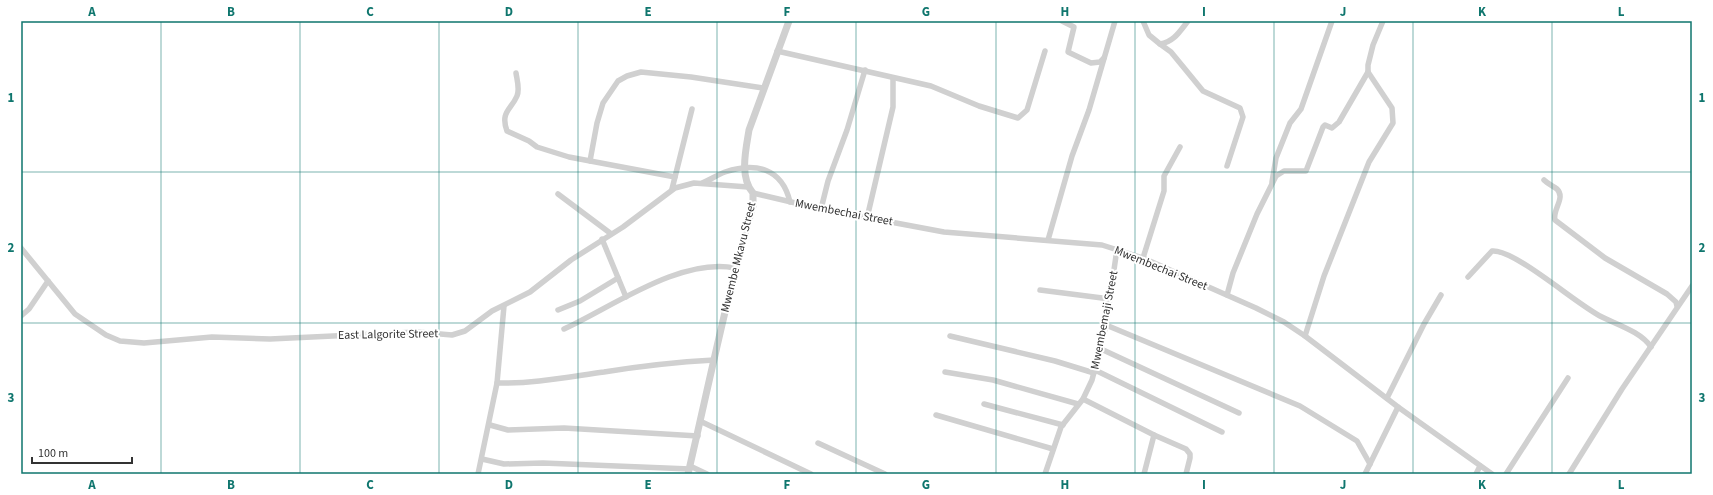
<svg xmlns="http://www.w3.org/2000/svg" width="1713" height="495" viewBox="0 0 1713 495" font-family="'Source Sans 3',sans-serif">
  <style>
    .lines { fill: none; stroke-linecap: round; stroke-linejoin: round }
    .minor { stroke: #d0d0d0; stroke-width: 5.5 }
    .tertiary { stroke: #d0d0d0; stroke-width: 7 }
    .grid { fill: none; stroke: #0f766e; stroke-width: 1; stroke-opacity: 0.55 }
    .labels { text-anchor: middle; stroke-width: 4; stroke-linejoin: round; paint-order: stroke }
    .street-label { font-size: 12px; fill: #333; stroke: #fff }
    .neatline { fill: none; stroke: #0f766e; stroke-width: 1.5 }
    .grid-label { font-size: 13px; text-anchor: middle; font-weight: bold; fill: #0f766e }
  </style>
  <rect width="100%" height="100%" fill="#fff"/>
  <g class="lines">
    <g class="minor">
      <path d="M1062,21L1074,27L1068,52L1091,63L1100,62L1104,58"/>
      <path d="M1143,21L1149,35L1160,44C1174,42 1180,31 1188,21"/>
      <path d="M1160,44L1171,52L1203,91L1240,108L1243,117L1227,166"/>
      <path d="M777,51L931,86L979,106L1018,118L1027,110L1045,51"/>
      <path d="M516,73C517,80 520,89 517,96C511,110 500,112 507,131L529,141L537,147L569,157L675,177"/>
      <path d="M590,161L597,123L603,103L618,81L627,76L641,72L691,77L763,88"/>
      <path d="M1544,180C1548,184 1553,186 1557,189C1566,198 1552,210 1555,220L1605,258L1667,294L1676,302L1677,306"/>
      <path d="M1272,182L1276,158L1290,123L1301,109L1332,21"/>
      <path d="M702,183C710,180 717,175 725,172C756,162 782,168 790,202"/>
      <path d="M672,189L692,109"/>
      <path d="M753,193L821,209L944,232L1102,245L1143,258L1256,308L1284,322L1305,336L1398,407L1492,474"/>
      <path d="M558,194L610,233"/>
      <path d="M821,209L828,181L847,130L865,70"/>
      <path d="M867,218L893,107V78"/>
      <path d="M602,239L626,297"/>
      <path d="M1048,240L1072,156L1089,110L1115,21"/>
      <path d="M21,248L75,314L106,335L120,341L144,343L212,337L270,339L417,332L452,335L465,331L492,311L530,292L571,260L623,227L675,188L694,183L748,187"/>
      <path d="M1143,258L1164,191V176L1180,147"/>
      <path d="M1468,277L1492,251C1515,249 1577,305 1602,317C1618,325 1641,332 1651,347"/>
      <path d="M1040,290L1110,299"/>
      <path d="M1227,295L1233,273L1257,214L1276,176L1284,171H1306L1323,127L1325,125L1332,128L1339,122L1368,72"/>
      <path d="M558,310L580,301L618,278"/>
      <path d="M21,316L29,309L48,281"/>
      <path d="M1106,325L1300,406L1357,441L1370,464"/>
      <path d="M564,329C612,307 681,257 735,268"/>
      <path d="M950,336L1055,361L1094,373"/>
      <path d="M1305,336L1324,276L1369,162L1393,123L1392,108L1368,72V65L1373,45L1383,21"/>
      <path d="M1101,349L1239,413"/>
      <path d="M1095,370L1222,432"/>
      <path d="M945,372L993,380L1078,404"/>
      <path d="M497,383C533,384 568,377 604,372C641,366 677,362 714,360"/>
      <path d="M1387,398L1424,324L1441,295"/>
      <path d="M1083,399L1154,435L1186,449L1190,454V458L1186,474"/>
      <path d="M984,404L1063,425"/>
      <path d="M936,415L1053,449"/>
      <path d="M702,422L811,474"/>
      <path d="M490,425L508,430L564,428L698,436"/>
      <path d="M818,443L885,474"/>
      <path d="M482,459L504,464L543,463L690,469"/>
      <path d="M690,466L707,474"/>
      <path d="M478,474L497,383L504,306"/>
      <path d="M1045,474L1061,427L1083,399L1092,380L1106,325L1117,249"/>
      <path d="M1144,474L1154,435"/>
      <path d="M1365,474L1398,407"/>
      <path d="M1476,474L1480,466"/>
      <path d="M1506,474L1568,378"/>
      <path d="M1569,474L1622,389L1692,286"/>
    </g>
    <path class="tertiary" d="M688,474C709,384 727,294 753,206V193C739,177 746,149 749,130L789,21"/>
  </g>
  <path class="grid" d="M161,21V474M300,21V474M439,21V474M578,21V474M717,21V474M856,21V474M996,21V474M1135,21V474M1274,21V474M1413,21V474M1552,21V474M21,172H1692M21,323H1692"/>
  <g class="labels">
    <g class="street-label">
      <text transform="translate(844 212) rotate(11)" y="4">Mwembechai Street</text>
      <text transform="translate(738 257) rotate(-76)" y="4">Mwembe Mkavu Street</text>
      <text transform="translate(1161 268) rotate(22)" y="4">Mwembechai Street</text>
      <text transform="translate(1104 320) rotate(-79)" y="4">Mwembemaji Street</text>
      <text transform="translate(388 334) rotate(-1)" y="4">East Lalgorite Street</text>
    </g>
  </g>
  <rect width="1713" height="495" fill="none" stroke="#ffffff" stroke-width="44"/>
  <path d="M32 457v6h100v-6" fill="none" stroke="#333333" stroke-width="2"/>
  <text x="38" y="457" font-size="12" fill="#333333" stroke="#ffffff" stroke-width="3" paint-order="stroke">100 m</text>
  <rect x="22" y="22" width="1669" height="451" class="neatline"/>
  <g class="grid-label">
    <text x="92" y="16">A</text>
    <text x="231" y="16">B</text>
    <text x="370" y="16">C</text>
    <text x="509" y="16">D</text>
    <text x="648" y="16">E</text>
    <text x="787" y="16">F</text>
    <text x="926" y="16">G</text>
    <text x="1065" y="16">H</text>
    <text x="1204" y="16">I</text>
    <text x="1343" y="16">J</text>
    <text x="1482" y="16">K</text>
    <text x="1621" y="16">L</text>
    <text x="11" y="102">1</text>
    <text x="1702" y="102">1</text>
    <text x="11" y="252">2</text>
    <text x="1702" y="252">2</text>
    <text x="11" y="402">3</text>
    <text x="1702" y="402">3</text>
    <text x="92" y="489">A</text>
    <text x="231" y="489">B</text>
    <text x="370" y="489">C</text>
    <text x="509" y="489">D</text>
    <text x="648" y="489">E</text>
    <text x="787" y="489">F</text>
    <text x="926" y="489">G</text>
    <text x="1065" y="489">H</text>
    <text x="1204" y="489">I</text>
    <text x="1343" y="489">J</text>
    <text x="1482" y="489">K</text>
    <text x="1621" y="489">L</text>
  </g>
</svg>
